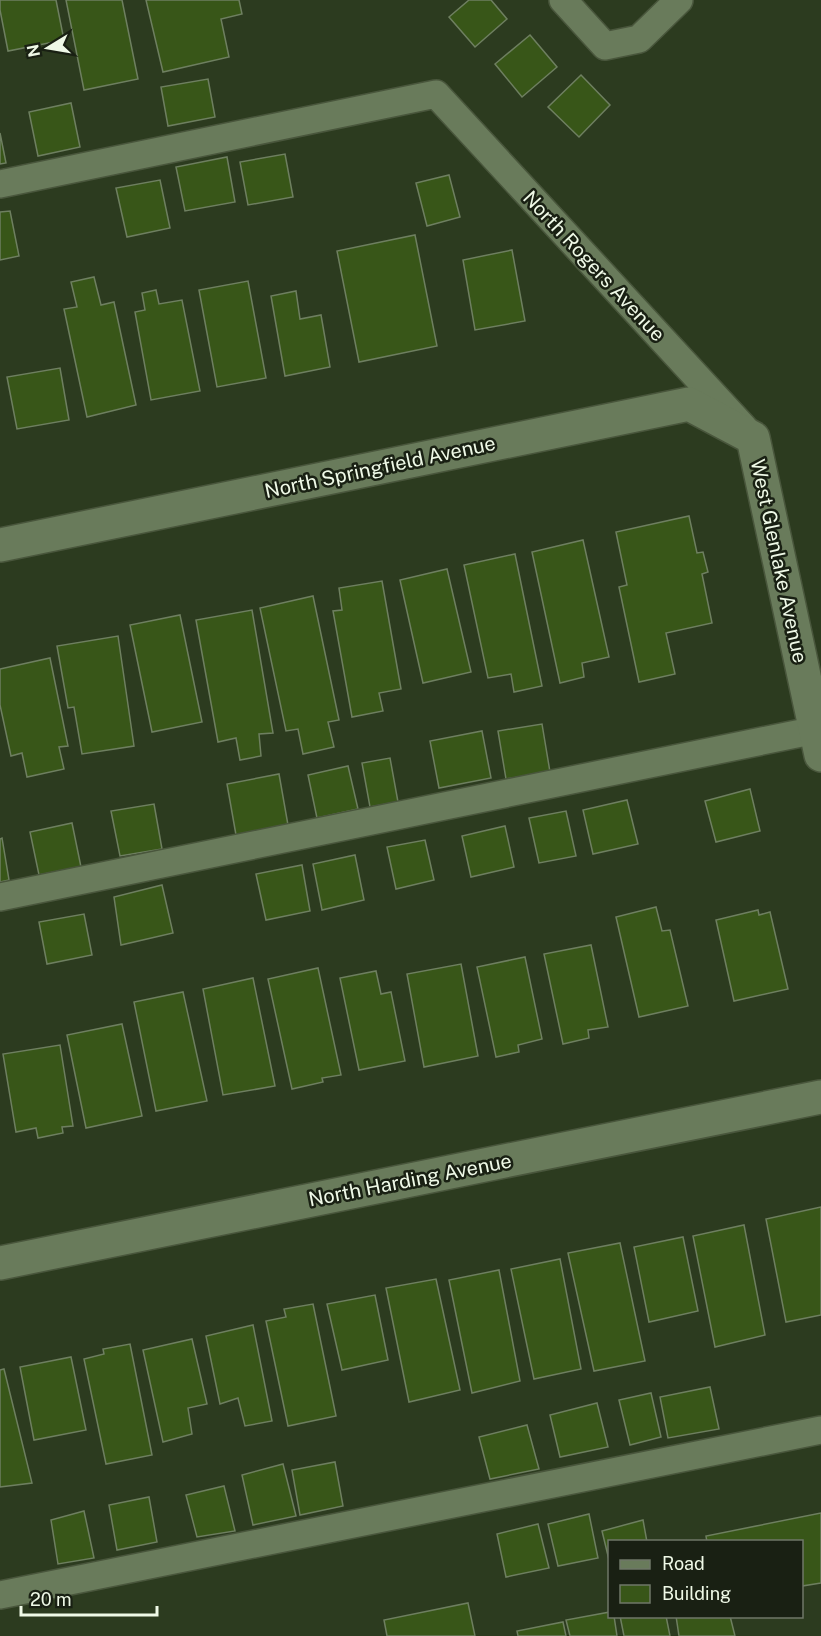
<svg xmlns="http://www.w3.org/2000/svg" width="821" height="1636" viewBox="0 0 821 1636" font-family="'Public Sans',sans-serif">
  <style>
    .building { fill: #385618; stroke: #6e7f60; stroke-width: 1.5 }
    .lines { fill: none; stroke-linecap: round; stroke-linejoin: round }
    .lane-casing { stroke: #49563c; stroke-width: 30 }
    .street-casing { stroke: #49563c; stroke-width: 36 }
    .lane { stroke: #697b5b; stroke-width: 27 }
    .street { stroke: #697b5b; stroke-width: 33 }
    .labels { text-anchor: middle; stroke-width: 5; stroke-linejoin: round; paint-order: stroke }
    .street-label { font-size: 20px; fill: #eff9e7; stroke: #192013 }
  </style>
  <rect width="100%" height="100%" fill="#2c3b1f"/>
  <g class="building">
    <path d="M0,0H56L64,40L8,51L0,10Z"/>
    <path d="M66,0H122L138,79L84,90Z"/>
    <path d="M146,0H239L242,14L221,19L229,57L163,72Z"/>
    <path d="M469,0H491L507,19L475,47L449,17Z"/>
    <path d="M530,35L557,67L522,97L495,64Z"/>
    <path d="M581,75L610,105L579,137L548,107Z"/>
    <path d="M208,79L215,117L168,126L161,87Z"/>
    <path d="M71,103L80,147L38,156L29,112Z"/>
    <path d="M0,133L6,163L0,164Z"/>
    <path d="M285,154L293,197L248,205L240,162Z"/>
    <path d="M227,157L235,202L185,211L176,167Z"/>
    <path d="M449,175L460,217L427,226L416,183Z"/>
    <path d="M160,180L170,228L127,237L116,188Z"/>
    <path d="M10,211L19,256L0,260V212Z"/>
    <path d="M415,235L437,346L359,362L337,251Z"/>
    <path d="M512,250L525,321L475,330L463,260Z"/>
    <path d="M94,277L101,305L114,302L136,405L87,417L64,309L77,307L71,282Z"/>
    <path d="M248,281L266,378L217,387L199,290Z"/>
    <path d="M156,290L159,304L182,300L200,391L151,400L135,312L145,310L142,293Z"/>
    <path d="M296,291L300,319L321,315L330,367L285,376L271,296Z"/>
    <path d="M60,368L69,420L17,429L7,377Z"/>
    <path d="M689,516L697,553L703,552L708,572L702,574L712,623L666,633L675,674L639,682L619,587L627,585L616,532Z"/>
    <path d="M583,540L609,657L582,663L584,677L560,683L532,552Z"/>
    <path d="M515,554L542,686L514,692L511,674L488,678L464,565Z"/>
    <path d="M447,569L471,672L423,683L400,580Z"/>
    <path d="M382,581L401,689L379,693L383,711L352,717L333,611L342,610L339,588Z"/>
    <path d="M313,596L339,720L328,722L334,747L303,754L298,729L286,731L260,608Z"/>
    <path d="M252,610L273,733L259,734L261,756L240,760L236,738L218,742L196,620Z"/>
    <path d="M180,615L202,722L152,732L130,625Z"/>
    <path d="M118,636L134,746L82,754L74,707L68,708L57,646Z"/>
    <path d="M50,658L68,746L59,747L64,769L27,777L22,753L11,756L0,705V669Z"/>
    <path d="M542,724L550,772L506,779L498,731Z"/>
    <path d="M482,731L491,778L439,788L430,741Z"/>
    <path d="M390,758L398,802L370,807L362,763Z"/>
    <path d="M348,766L358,809L317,818L308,775Z"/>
    <path d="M279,774L288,825L236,835L227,784Z"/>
    <path d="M750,789L760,831L716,842L705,801Z"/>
    <path d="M627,800L638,844L593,854L583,810Z"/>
    <path d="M154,804L162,849L120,856L111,811Z"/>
    <path d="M566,811L576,856L539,863L529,818Z"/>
    <path d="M72,823L81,867L39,875L30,832Z"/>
    <path d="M505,826L514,867L471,877L462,836Z"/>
    <path d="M2,838L9,880L0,882V839Z"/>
    <path d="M425,840L434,880L396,889L387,847Z"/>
    <path d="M355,855L364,900L322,910L313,864Z"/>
    <path d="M302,865L310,911L266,920L256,874Z"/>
    <path d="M162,885L173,933L121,945L114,897Z"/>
    <path d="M656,907L662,931L670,930L688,1006L639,1017L616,917Z"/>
    <path d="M758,910L759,915L770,912L788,989L734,1001L716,920Z"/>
    <path d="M84,914L92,955L47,964L39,922Z"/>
    <path d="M591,945L608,1027L588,1030L589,1038L563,1044L544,954Z"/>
    <path d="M525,957L542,1039L518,1045L519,1052L496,1057L477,967Z"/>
    <path d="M461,964L478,1056L424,1067L407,974Z"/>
    <path d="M318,968L341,1075L322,1078L323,1082L292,1089L268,979Z"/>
    <path d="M376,971L381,994L391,992L405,1061L359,1070L340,978Z"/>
    <path d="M253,978L275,1086L223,1095L203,989Z"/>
    <path d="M183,992L207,1101L156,1111L134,1002Z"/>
    <path d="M122,1024L142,1116L86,1128L67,1035Z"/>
    <path d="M60,1045L73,1126L62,1127L63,1133L38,1138L36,1128L16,1132L3,1054Z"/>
    <path d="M821,1207V1315L786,1322L766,1219Z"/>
    <path d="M744,1225L765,1335L715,1347L693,1236Z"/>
    <path d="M683,1237L698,1311L649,1322L634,1247Z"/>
    <path d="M620,1243L645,1361L594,1371L568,1253Z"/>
    <path d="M560,1259L581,1369L534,1379L511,1269Z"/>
    <path d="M499,1270L520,1381L472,1393L449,1280Z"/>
    <path d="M436,1279L460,1390L409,1402L386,1288Z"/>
    <path d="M375,1295L388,1360L342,1370L327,1304Z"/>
    <path d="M313,1304L336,1416L288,1426L266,1321L286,1317L284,1309Z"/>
    <path d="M253,1325L272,1421L245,1426L238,1398L220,1404L206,1336Z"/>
    <path d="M192,1339L207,1404L188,1408L192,1434L163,1442L143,1350Z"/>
    <path d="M130,1344L152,1455L106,1464L84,1359L104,1354L103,1349Z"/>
    <path d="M71,1357L86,1430L34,1440L20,1367Z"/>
    <path d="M4,1369L32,1483L0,1487V1370Z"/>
    <path d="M710,1387L719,1429L668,1438L660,1397Z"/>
    <path d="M651,1393L661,1437L630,1445L619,1400Z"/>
    <path d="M597,1403L608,1447L560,1457L550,1415Z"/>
    <path d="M527,1425L539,1469L490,1479L479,1437Z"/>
    <path d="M335,1462L343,1506L300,1515L292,1470Z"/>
    <path d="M283,1464L296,1516L253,1525L242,1475Z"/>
    <path d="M224,1486L235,1531L197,1537L186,1495Z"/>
    <path d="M149,1497L157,1542L117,1550L109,1505Z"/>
    <path d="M84,1511L94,1558L58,1564L51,1520Z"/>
    <path d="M821,1513V1583L802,1586V1542H707L706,1536Z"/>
    <path d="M589,1514L598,1558L558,1566L548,1524Z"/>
    <path d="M643,1520L647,1542H610V1564L602,1531Z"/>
    <path d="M538,1524L549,1568L506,1577L497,1534Z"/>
    <path d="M468,1603L475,1636H387L384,1620Z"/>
    <path d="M610,1612V1616H614L617,1636H570L566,1620Z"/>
    <path d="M620,1616H666L670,1636H624Z"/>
    <path d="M676,1616H730L735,1636H679Z"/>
    <path d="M563,1622L566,1636H518L517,1631Z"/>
  </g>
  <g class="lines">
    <g class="lane-casing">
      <g id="lane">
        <path d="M563,0L605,46L639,39L679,0"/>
        <path d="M0,184L436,94L744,428"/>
        <path d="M0,897L816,730"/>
        <path d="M0,1595L821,1430"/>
      </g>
    </g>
    <g class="street-casing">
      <g id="street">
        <path d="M0,545L689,404L753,438L821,755"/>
        <path d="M0,1263L821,1097"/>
      </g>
    </g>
    <use href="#lane" class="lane"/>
    <use href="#street" class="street"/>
  </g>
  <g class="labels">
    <g class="street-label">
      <text transform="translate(594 266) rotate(47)" y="7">North Rogers Avenue</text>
      <text transform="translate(380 467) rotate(-12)" y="7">North Springfield Avenue</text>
      <text transform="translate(779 561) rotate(78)" y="7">West Glenlake Avenue</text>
      <text transform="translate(410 1180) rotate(-11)" y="7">North Harding Avenue</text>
    </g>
  </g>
  <rect x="608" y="1540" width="195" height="78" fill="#192013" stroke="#6f7768" stroke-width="1.5"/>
  <rect x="620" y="1560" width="30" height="9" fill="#697b5b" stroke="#6f7768" stroke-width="1.5"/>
  <text x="662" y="1570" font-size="18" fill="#eff9e7">Road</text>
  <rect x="620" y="1585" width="30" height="18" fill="#385618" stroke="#6f7768" stroke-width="1.5"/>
  <text x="662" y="1600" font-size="18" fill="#eff9e7">Building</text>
  <g transform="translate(48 48) rotate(259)" stroke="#192013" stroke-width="4.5" paint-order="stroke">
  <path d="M0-4.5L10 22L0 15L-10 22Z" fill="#eff9e7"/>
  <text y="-9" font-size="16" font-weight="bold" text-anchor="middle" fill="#eff9e7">N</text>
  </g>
  <path d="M21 1606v9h136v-9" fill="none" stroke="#eff9e7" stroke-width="3"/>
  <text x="30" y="1606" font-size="18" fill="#eff9e7" stroke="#192013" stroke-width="4.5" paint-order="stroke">20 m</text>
</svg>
